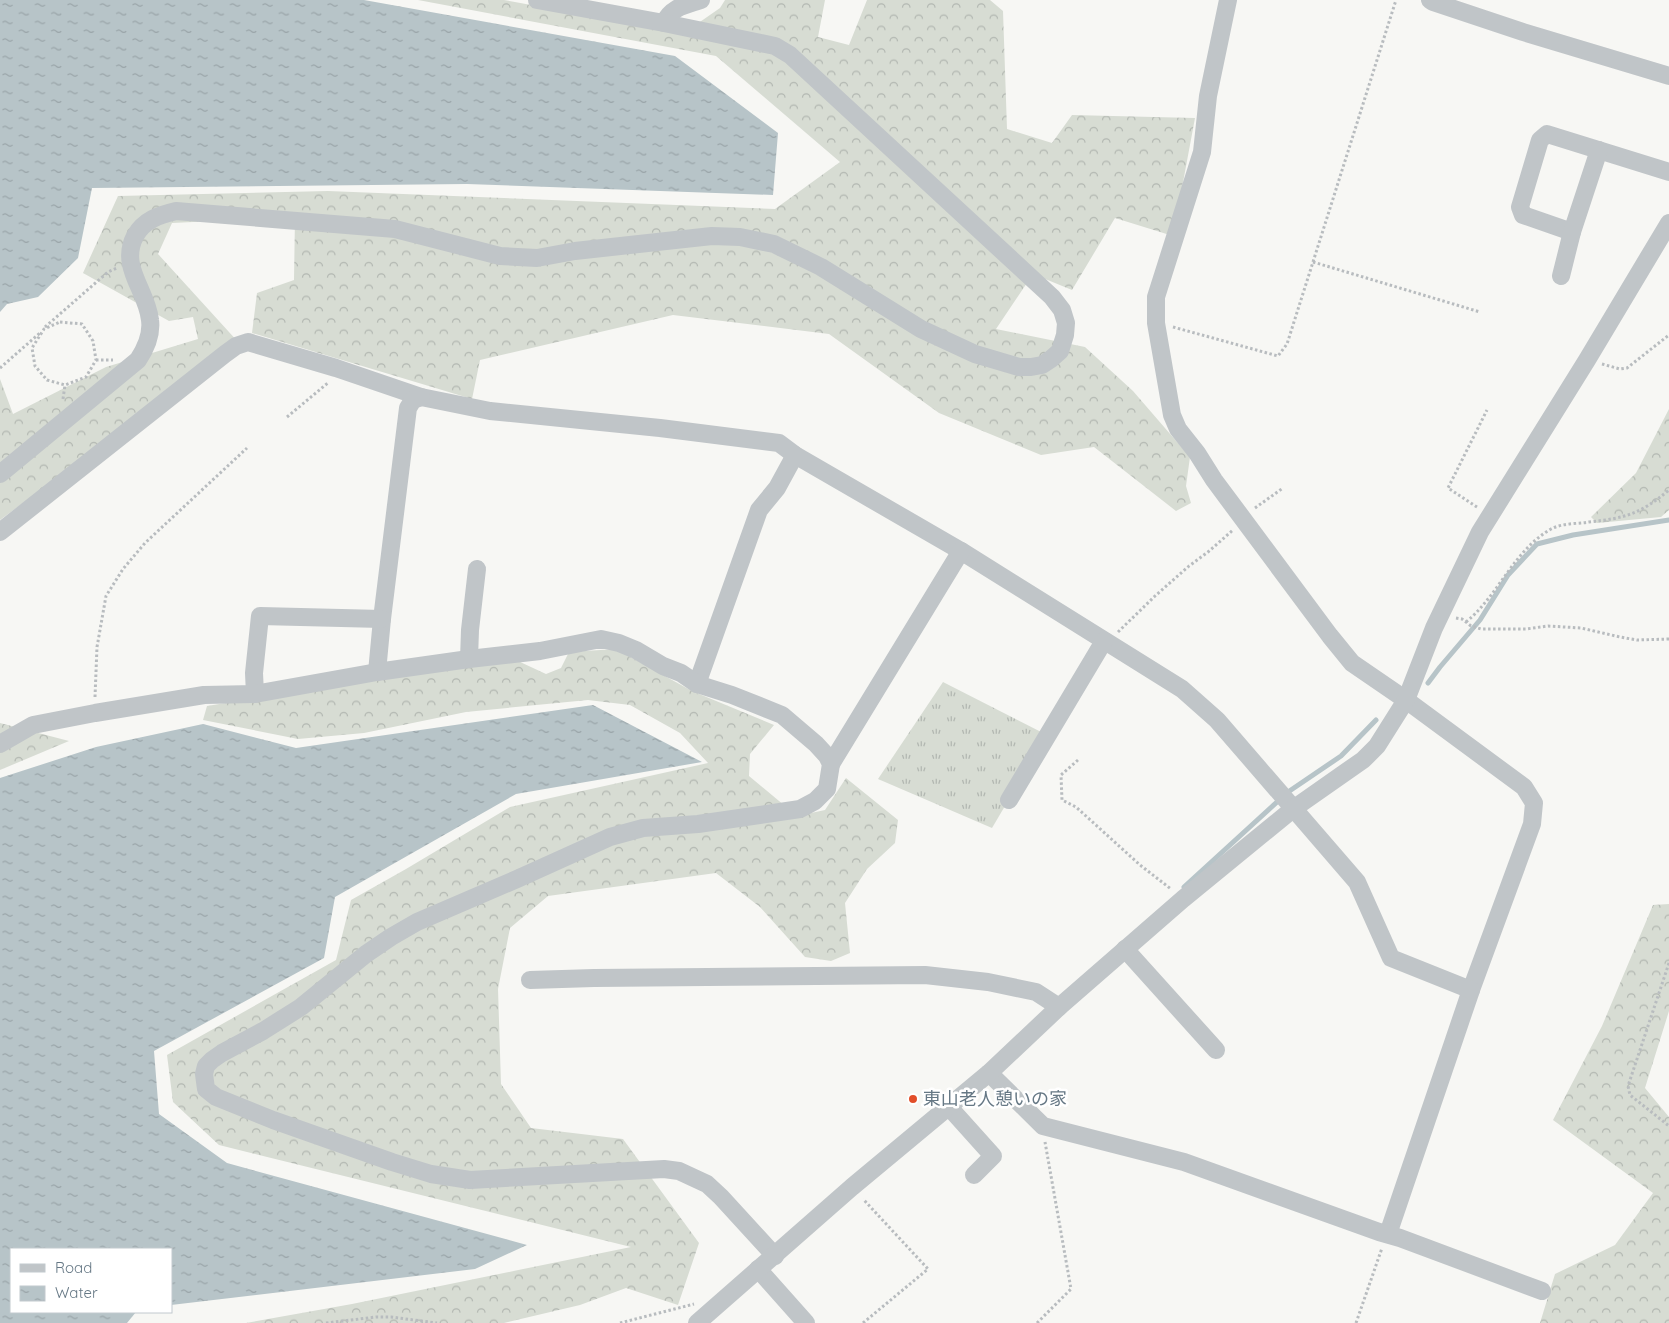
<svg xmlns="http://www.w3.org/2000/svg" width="1669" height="1323" viewBox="0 0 1669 1323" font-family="Quicksand,'Noto Sans JP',sans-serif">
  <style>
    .grass { fill: url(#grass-tufts) }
    .forest { fill: url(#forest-crowns) }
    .water { fill: url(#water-ripples) }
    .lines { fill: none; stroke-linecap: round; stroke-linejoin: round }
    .stream { stroke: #b7c4c8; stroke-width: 5 }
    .path { stroke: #b8bcbf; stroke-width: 3; stroke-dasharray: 2.5 2.5; stroke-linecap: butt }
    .street { stroke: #c0c5c8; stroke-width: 18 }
    .poi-dot { fill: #e24e29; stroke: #fff; stroke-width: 2 }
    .labels { text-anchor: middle; stroke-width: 5; stroke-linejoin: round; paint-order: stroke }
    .poi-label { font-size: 18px; fill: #667885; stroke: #fff; text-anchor: start }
  </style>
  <defs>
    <pattern id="grass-tufts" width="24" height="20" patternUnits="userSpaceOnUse" patternTransform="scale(1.25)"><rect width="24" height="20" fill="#d7dcd3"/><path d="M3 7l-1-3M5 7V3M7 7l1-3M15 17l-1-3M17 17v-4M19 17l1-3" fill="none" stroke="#b2b7b1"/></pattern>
    <pattern id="forest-crowns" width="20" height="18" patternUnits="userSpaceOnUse" patternTransform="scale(1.25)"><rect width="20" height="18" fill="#d7dcd3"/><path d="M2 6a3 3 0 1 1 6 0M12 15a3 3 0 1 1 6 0" fill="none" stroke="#b2b7b1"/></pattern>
    <pattern id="water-ripples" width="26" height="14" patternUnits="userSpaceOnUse" patternTransform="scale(1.25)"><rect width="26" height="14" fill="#b7c4c8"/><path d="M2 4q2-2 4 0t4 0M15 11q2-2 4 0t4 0" fill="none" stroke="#99a4a8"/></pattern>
  </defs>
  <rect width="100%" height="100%" fill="#f7f7f4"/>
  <path class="grass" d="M943,682L1047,735L992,828L878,779Z"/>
  <g class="forest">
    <path d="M418,0H504L684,33L720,8L725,0H825L818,37L849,45L867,0H990L1003,11L1007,129L1052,143L1072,115L1195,118L1173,236L1115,218L1072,290L1033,274L996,329L1085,347L1133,391L1190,457L1186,486L1191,503L1176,511L1094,447L1041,455L939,413L829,334L673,315L480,360L472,399L252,333L257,293L294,280L295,217L172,223L158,254L239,343L0,520V379L13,414L106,367L198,339L193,317L169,321L83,273L118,196L328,191L775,209L840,162L716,56Z"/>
    <path d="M1669,409V510L1661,517L1597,523L1591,517L1636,473Z"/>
    <path d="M616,649L692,691L774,725L750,754L749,776L797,816L825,810L846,778L898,820L895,843L867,869L845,903L850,953L831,961L805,957L760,907L716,873L548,896L510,928L498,989L501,1084L531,1128L623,1139L699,1243L678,1305L626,1288L580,1305L504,1323H246L352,1304L631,1247L219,1145L173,1102L167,1055L336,960L351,900L406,869L510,807L708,763L680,733L630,705L588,700L466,712L364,733L298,739L203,720L207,706L380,678L518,661L546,674L561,668L569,652Z"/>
    <path d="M0,723L69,741L0,770Z"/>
    <path d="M1669,904V1011L1645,1088L1669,1117V1323H1540L1555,1274L1615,1245L1653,1193L1553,1120L1602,1026L1653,905Z"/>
  </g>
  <g class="water">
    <path d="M0,0H364L675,56L778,133L773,195L467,184L92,188L78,258L38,297L7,304L0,312Z"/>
    <path d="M593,705L702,762L516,794L335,897L324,958L154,1051L159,1114L227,1163L527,1245L475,1269L171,1305V1249H11V1312H136L127,1323H0V778L96,747L203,724L296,748Z"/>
  </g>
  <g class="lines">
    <g class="stream">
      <path d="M1428,683L1440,667L1480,620L1508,575L1537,544L1573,535L1669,520"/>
      <path d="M1184,887L1288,792L1341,756L1376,720"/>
    </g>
    <g class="path">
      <path d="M1313,262L1480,312"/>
      <path d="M60,322L82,324L93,341L96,360L86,377L65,385L47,380L35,366L32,348L44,329Z"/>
      <path d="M45,327L108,272L117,268"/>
      <path d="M1173,327L1278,356L1287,344L1396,0"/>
      <path d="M96,360H113"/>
      <path d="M1602,364L1620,369L1627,368L1669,335"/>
      <path d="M0,368L41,332"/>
      <path d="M63,399L65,385"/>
      <path d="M287,417L329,382"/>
      <path d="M1477,507L1448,488L1487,410"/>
      <path d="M1255,508L1283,488"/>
      <path d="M1456,618L1462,619L1471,626L1481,629H1526L1548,626L1581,628L1620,637L1637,640L1669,639"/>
      <path d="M1466,622C1499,595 1513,551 1551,529C1562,523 1577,524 1589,522C1626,518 1640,514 1669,490"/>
      <path d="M1118,632L1155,596L1189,566L1208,552L1233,530"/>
      <path d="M95,697L97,647L106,596L123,569L145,543L247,448"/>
      <path d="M1078,760L1061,775L1062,800L1076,807L1140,865L1171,889"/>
      <path d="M1669,963L1628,1086L1630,1095L1669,1126"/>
      <path d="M326,1323L376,1317H391L437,1323"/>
      <path d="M620,1323L694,1304"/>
      <path d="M863,1323L928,1269L863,1199"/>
      <path d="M1037,1323L1071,1289L1045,1142"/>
      <path d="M1356,1323L1382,1248"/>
    </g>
    <g class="street">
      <path d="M1228,0L1208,96L1202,152L1156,297V323L1172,415L1178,429L1197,453L1214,480L1330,636L1352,663L1406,700L1524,787L1534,803L1532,824L1471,990L1388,1234"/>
      <path d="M1430,0L1433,2L1523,32L1669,76"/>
      <path d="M664,23C671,7 686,5 701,0"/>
      <path d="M1572,232L1523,215L1520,207L1540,140L1547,134L1669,172"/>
      <path d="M1561,276L1572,232L1599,150"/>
      <path d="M0,474L138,360C146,348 152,335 150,320C147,290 119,267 135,236C144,220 159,215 176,211L395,229L500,256L537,258L575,251L712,236L740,237L774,244L821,267L921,329L975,354L1019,367H1031L1042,365L1051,359L1060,351L1065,335L1066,323L1062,310L1052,297L790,55L775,46L664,23L537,0"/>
      <path d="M0,532L225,354L236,346L248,342L336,368L421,397L490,411L660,428L779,443L795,455L961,551L1182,689L1217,720L1357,882L1391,958L1471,990"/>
      <path d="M469,659L470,630L477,569"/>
      <path d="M377,672L382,619L408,408L413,400L421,397"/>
      <path d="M697,684L759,510L777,488L795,455"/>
      <path d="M255,694L254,673L260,616L382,619"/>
      <path d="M0,744L33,725L95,713L204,695L255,694L377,672L469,659L540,651L601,639L619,643L636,650L663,666L681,673L697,684L732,695L782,715L816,744L827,756L831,764L827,789L815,801L800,809L698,824L643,828L610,837L517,879L417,922L391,937L366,954L301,1007L263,1031L222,1053L212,1060L206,1066L204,1074L206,1089L216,1097L273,1120L392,1162L431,1174L470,1180L664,1169L679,1171L707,1184L721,1197L775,1256"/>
      <path d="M831,764L961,551"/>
      <path d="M1009,800L1104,641"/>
      <path d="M1125,949L1216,1050"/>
      <path d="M530,980L594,978L925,975L988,982L1036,992L1059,1007"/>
      <path d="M989,1073L1043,1126L1184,1162L1379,1232L1400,1238L1542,1291"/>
      <path d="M949,1107L993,1156L974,1175"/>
      <path d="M758,1269L806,1323"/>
      <path d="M697,1323L852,1187L989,1073L1059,1007L1183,899L1293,809L1363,760L1377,746L1406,700L1434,628L1480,532L1587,360L1669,223"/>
    </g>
  </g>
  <circle class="poi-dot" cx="913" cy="1099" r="5"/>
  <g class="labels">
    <g class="poi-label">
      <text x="923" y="1105">東山老人憩いの家</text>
    </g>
  </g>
  <rect x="10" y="1248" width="162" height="65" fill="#ffffff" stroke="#c2c9ce"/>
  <rect x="20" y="1264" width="25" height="8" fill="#c0c5c8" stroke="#c2c9ce"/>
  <text x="55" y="1273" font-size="15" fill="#667885">Road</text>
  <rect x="20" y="1286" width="25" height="15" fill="url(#water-ripples)" stroke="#c2c9ce"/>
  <text x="55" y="1298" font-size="15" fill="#667885">Water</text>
</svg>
